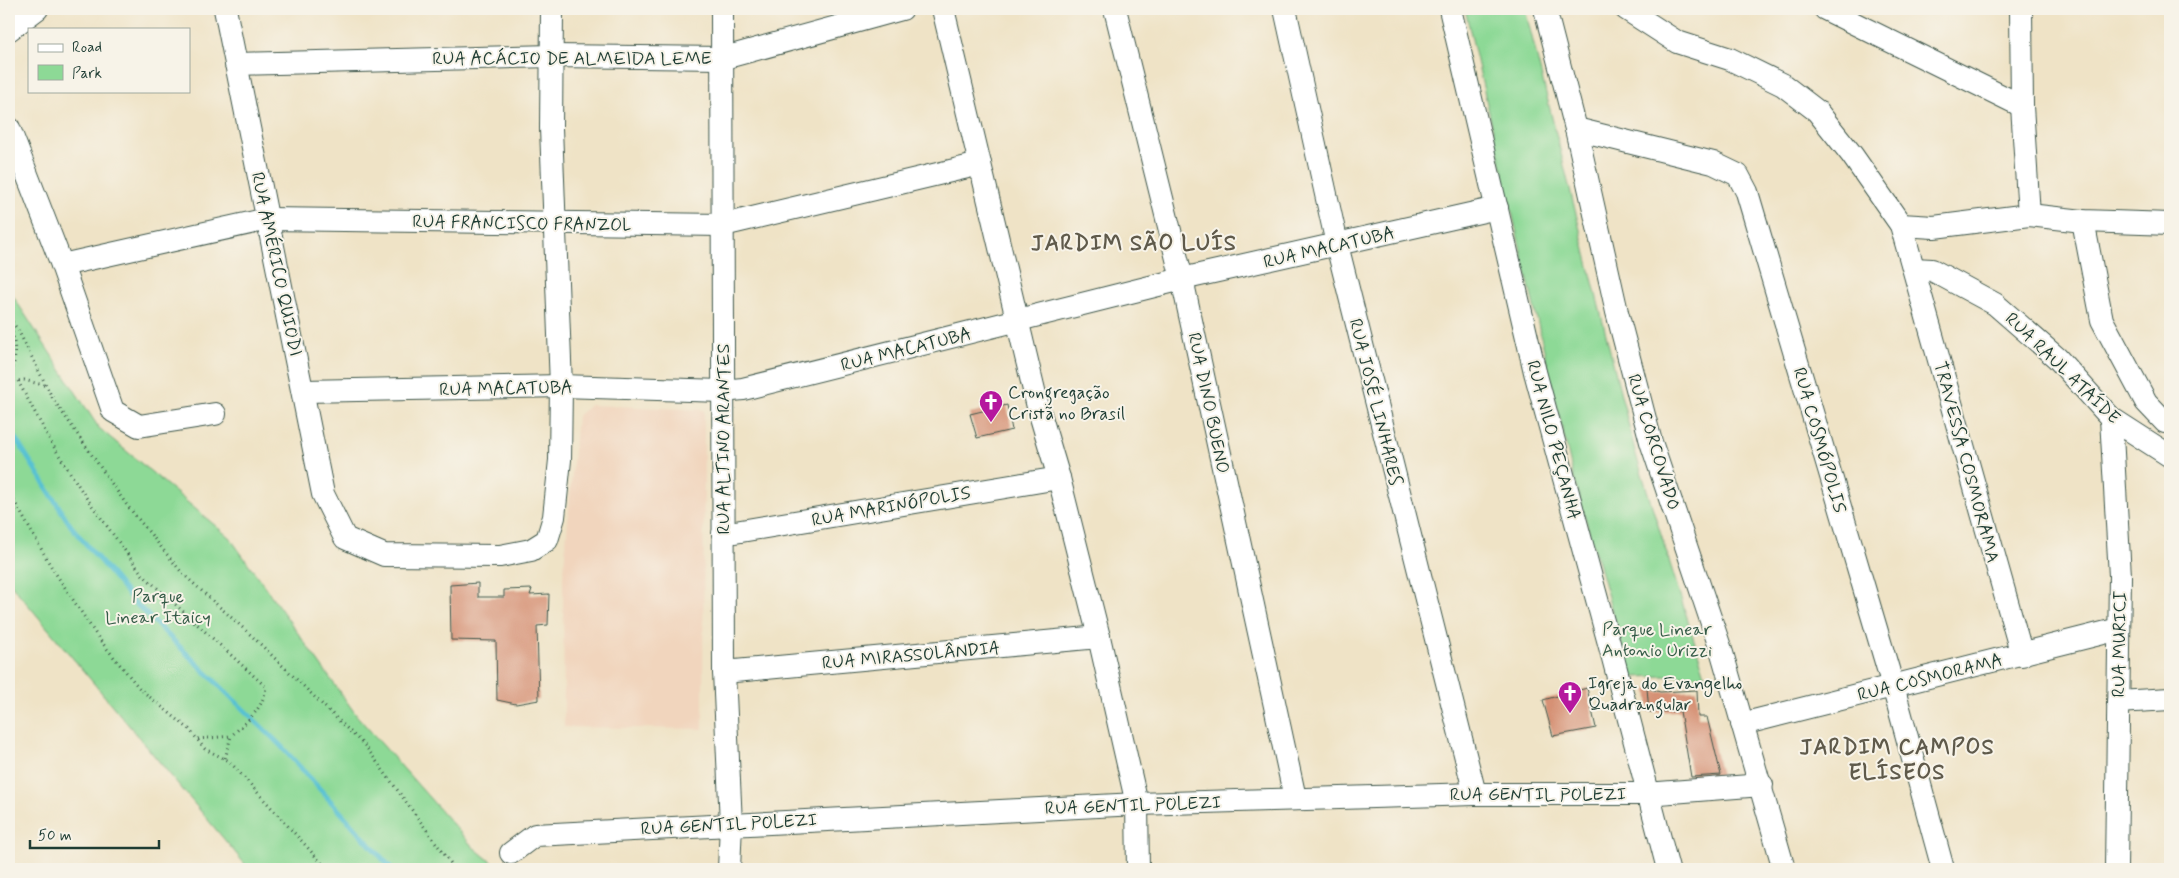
<svg xmlns="http://www.w3.org/2000/svg" width="2179" height="878" viewBox="0 0 2179 878" font-family="Mynerve,sans-serif">
  <style>
    .built { fill: #f1d5bd }
    .green { fill: #8dd996; stroke: #568b65 }
    .lines { fill: none; stroke-linecap: round; stroke-linejoin: round }
    .stream { stroke: #57c1d3; stroke-width: 5 }
    .building { fill: #d69175 }
    .minor-casing { stroke: #3e564a; stroke-width: 24 }
    .path { stroke: #3e564a; stroke-width: 3; stroke-dasharray: 1 4; stroke-linecap: butt }
    .minor { stroke: #fff; stroke-width: 22 }
    .labels { text-anchor: middle; stroke-width: 4; stroke-linejoin: round; paint-order: stroke }
    .street-label { font-size: 18px; fill: #1f3d34; stroke: #f7f3e8 }
    .poi-label { font-size: 18px; fill: #1f3d34; stroke: #f7f3e8; text-anchor: start }
    .park-label { font-size: 18px; fill: #355c48; stroke: #f7f3e8 }
    .district-label { font-size: 22px; font-weight: bold; letter-spacing: 1px; fill: #5f5a4b; stroke: #f7f3e8 }
  </style>
  <rect width="100%" height="100%" fill="#f7f3e8"/>
  <filter id="ink" filterUnits="userSpaceOnUse"><feTurbulence type="fractalNoise" baseFrequency=".02" numOctaves="2"/><feDisplacementMap in="SourceGraphic" scale="10" xChannelSelector="R" yChannelSelector="G"/><feConvolveMatrix kernelMatrix="1 2 1 2 8 2 1 2 1" color-interpolation-filters="sRGB"/></filter>
  <filter id="wash" filterUnits="userSpaceOnUse"><feTurbulence type="fractalNoise" baseFrequency=".0096" numOctaves="4" result="noise"/><feDisplacementMap in="SourceGraphic" scale="20" xChannelSelector="R" yChannelSelector="G"/><feGaussianBlur stdDeviation="1.12" result="paint"/><feColorMatrix in="noise" values="0 0 0 0 0 0 0 0 0 0 0 0 0 0 0 0 0 1.4 0 .05"/><feComposite in="paint" operator="in"/></filter>
  <g filter="url(#wash)">
    <rect width="100%" height="100%" fill="#efe3c6"/>
    <path class="built" d="M591,405L704,410L703,729L564,727L563,578L577,416Z"/>
    <g class="green">
      <path d="M1465,9H1525L1636,455L1705,675L1631,677L1574,479Z"/>
      <path d="M9,290L99,428L230,538L357,716L473,847L500,869H249L9,582Z"/>
    </g>
    <g class="lines">
      <path class="stream" d="M9,428L71,526L134,602L280,745L392,869"/>
    </g>
    <g id="blocks">
      <g class="building">
        <path d="M1007,405L1012,430L977,438L970,414Z"/>
        <path d="M478,583V597H504V590L532,589L530,595L549,594L548,625L537,626L539,700L516,704L497,700L496,641L451,640L450,585Z"/>
        <path d="M1587,688L1596,728L1553,736L1543,700Z"/>
        <path d="M1647,688L1660,692L1697,690L1698,717H1707L1721,775L1691,777L1680,711L1649,712Z"/>
      </g>
    </g>
  </g>
  <g filter="url(#ink)">
    <use href="#blocks" fill-opacity="0" stroke="#3e564a" stroke-width="1"/>
    <g class="lines">
      <g class="minor-casing">
        <g id="minor">
          <path d="M225,9L323,494L345,538L384,555L500,556L531,550L547,540L554,517L560,460L561,386L551,128L552,9"/>
          <path d="M722,9L724,672L731,824L729,869"/>
          <path d="M943,9L1038,407L1059,478L1099,637L1137,804L1138,869"/>
          <path d="M1115,9L1182,279L1295,798"/>
          <path d="M1285,9L1339,253L1475,794"/>
          <path d="M1450,9L1535,372L1613,658L1668,869"/>
          <path d="M1545,9L1576,129L1617,312L1651,442L1722,653L1784,869"/>
          <path d="M1626,9L1677,42L1730,59L1783,85L1817,111L1852,155L1901,225L2022,655"/>
          <path d="M1825,9L2022,106"/>
          <path d="M2021,9L2022,106L2029,215"/>
          <path d="M9,30L37,9"/>
          <path d="M236,64L553,56L724,58L902,9"/>
          <path d="M9,128L62,265L113,411L139,426L215,414"/>
          <path d="M1576,129L1713,163L1738,175L1747,192L1893,686L1943,869"/>
          <path d="M2083,221L2102,320L2146,402L2165,422"/>
          <path d="M1901,225L1934,227L2029,215L2083,221L2170,224"/>
          <path d="M62,265L268,219L723,225L980,164"/>
          <path d="M1914,269L1932,270L1995,304L2057,358L2111,418L2170,456"/>
          <path d="M304,391L561,386L722,391L743,389L1182,279L1497,208"/>
          <path d="M2111,418L2120,576L2116,869"/>
          <path d="M723,534L1059,478"/>
          <path d="M724,672L1099,637"/>
          <path d="M2118,702L2170,699"/>
          <path d="M1742,724L2119,629"/>
          <path d="M511,853L535,835L1137,804L1475,794H1646L1762,785"/>
        </g>
      </g>
      <g class="path">
        <path d="M9,318L18,330L53,399L126,504L183,574L253,637L366,747L455,869"/>
        <path d="M9,377C19,358 14,341 10,321"/>
        <path d="M18,381L52,444L85,496L142,574L266,687C263,710 247,721 231,736"/>
        <path d="M9,382L24,380L47,386"/>
        <path d="M9,492L52,568L99,639L140,689L189,729L205,749L229,761L327,869"/>
        <path d="M198,739L231,736L225,759"/>
      </g>
      <use href="#minor" class="minor"/>
    </g>
  </g>
  <defs>
    <g id="church-pin" transform="scale(1.25)"><path d="M0 17L-7.5 6A9.5 9.5 0 1 1 7.5 6Z" fill="#b5179e" stroke="#f7f3e8"/><path d="M-1.2-6h2.4v3.5h3.3v2.4h-3.3V6h-2.4V-.1h-3.3v-2.4h3.3Z" fill="#fff"/></g>
  </defs>
  <g fill-rule="evenodd">
    <use href="#church-pin" x="991" y="402"/>
    <use href="#church-pin" x="1570" y="693"/>
  </g>
  <g class="labels">
    <g class="street-label">
      <text x="572" y="64">RUA ACÁCIO DE ALMEIDA LEME</text>
      <text transform="translate(522 223) rotate(1)" y="6">RUA FRANCISCO FRANZOL</text>
      <text transform="translate(1329 247) rotate(-13)" y="6">RUA MACATUBA</text>
      <text transform="translate(277 264) rotate(78)" y="6">RUA AMÉRICO QUIODI</text>
      <text transform="translate(906 349) rotate(-14)" y="6">RUA MACATUBA</text>
      <text transform="translate(2063 368) rotate(44)" y="6">RUA RAUL ATAÍDE</text>
      <text transform="translate(506 388) rotate(-1)" y="6">RUA MACATUBA</text>
      <text transform="translate(1376 402) rotate(76)" y="6">RUA JOSÉ LINHARES</text>
      <text transform="translate(1209 403) rotate(78)" y="6">RUA DINO BUENO</text>
      <text transform="translate(723 439) rotate(-90)" y="6">RUA ALTINO ARANTES</text>
      <text transform="translate(1554 440) rotate(75)" y="6">RUA NILO PEÇANHA</text>
      <text transform="translate(1820 440) rotate(74)" y="6">RUA COSMÓPOLIS</text>
      <text transform="translate(1654 442) rotate(73)" y="6">RUA CORCOVADO</text>
      <text transform="translate(1967 462) rotate(75)" y="6">TRAVESSA COSMORAMA</text>
      <text transform="translate(891 506) rotate(-10)" y="6">RUA MARINÓPOLIS</text>
      <text transform="translate(2119 644) rotate(-89)" y="6">RUA MURICI</text>
      <text transform="translate(911 655) rotate(-5)" y="6">RUA MIRASSOLÂNDIA</text>
      <text transform="translate(1930 677) rotate(-14)" y="6">RUA COSMORAMA</text>
      <text x="1538" y="800">RUA GENTIL POLEZI</text>
      <text transform="translate(1133 805) rotate(-2)" y="6">RUA GENTIL POLEZI</text>
      <text transform="translate(729 824) rotate(-3)" y="6">RUA GENTIL POLEZI</text>
    </g>
    <g class="poi-label">
      <text x="1008" y="398">Crongregação<tspan x="1008" dy="21">Cristã no Brasil</tspan></text>
      <text x="1588" y="689">Igreja do Evangelho<tspan x="1588" dy="21">Quadrangular</tspan></text>
    </g>
    <g class="park-label">
      <text x="158" y="602">Parque<tspan x="158" dy="21">Linear Itaicy</tspan></text>
      <text x="1657" y="635">Parque Linear<tspan x="1657" dy="21">Antonio Urizzi</tspan></text>
    </g>
    <g class="district-label">
      <text x="1134" y="250">JARDIM SÃO LUÍS</text>
      <text x="1897" y="754">JARDIM CAMPOS<tspan x="1897" dy="25">ELÍSEOS</tspan></text>
    </g>
  </g>
  <rect width="2179" height="878" fill="none" stroke="#f7f3e8" stroke-width="30"/>
  <rect x="28" y="28" width="162" height="65" fill="#f7f3e8" stroke="#a1aaa0"/>
  <rect x="38" y="44" width="25" height="8" fill="#ffffff" stroke="#a1aaa0"/>
  <text x="72" y="52" font-size="15" fill="#1f3d34">Road</text>
  <rect x="38" y="65" width="25" height="15" fill="#8dd996" stroke="#a1aaa0"/>
  <text x="72" y="78" font-size="15" fill="#1f3d34">Park</text>
  <path d="M30 840v8h129v-8" fill="none" stroke="#1f3d34" stroke-width="2.5"/>
  <text x="38" y="840" font-size="15" fill="#1f3d34" stroke="#f7f3e8" stroke-width="4" paint-order="stroke">50 m</text>
</svg>
